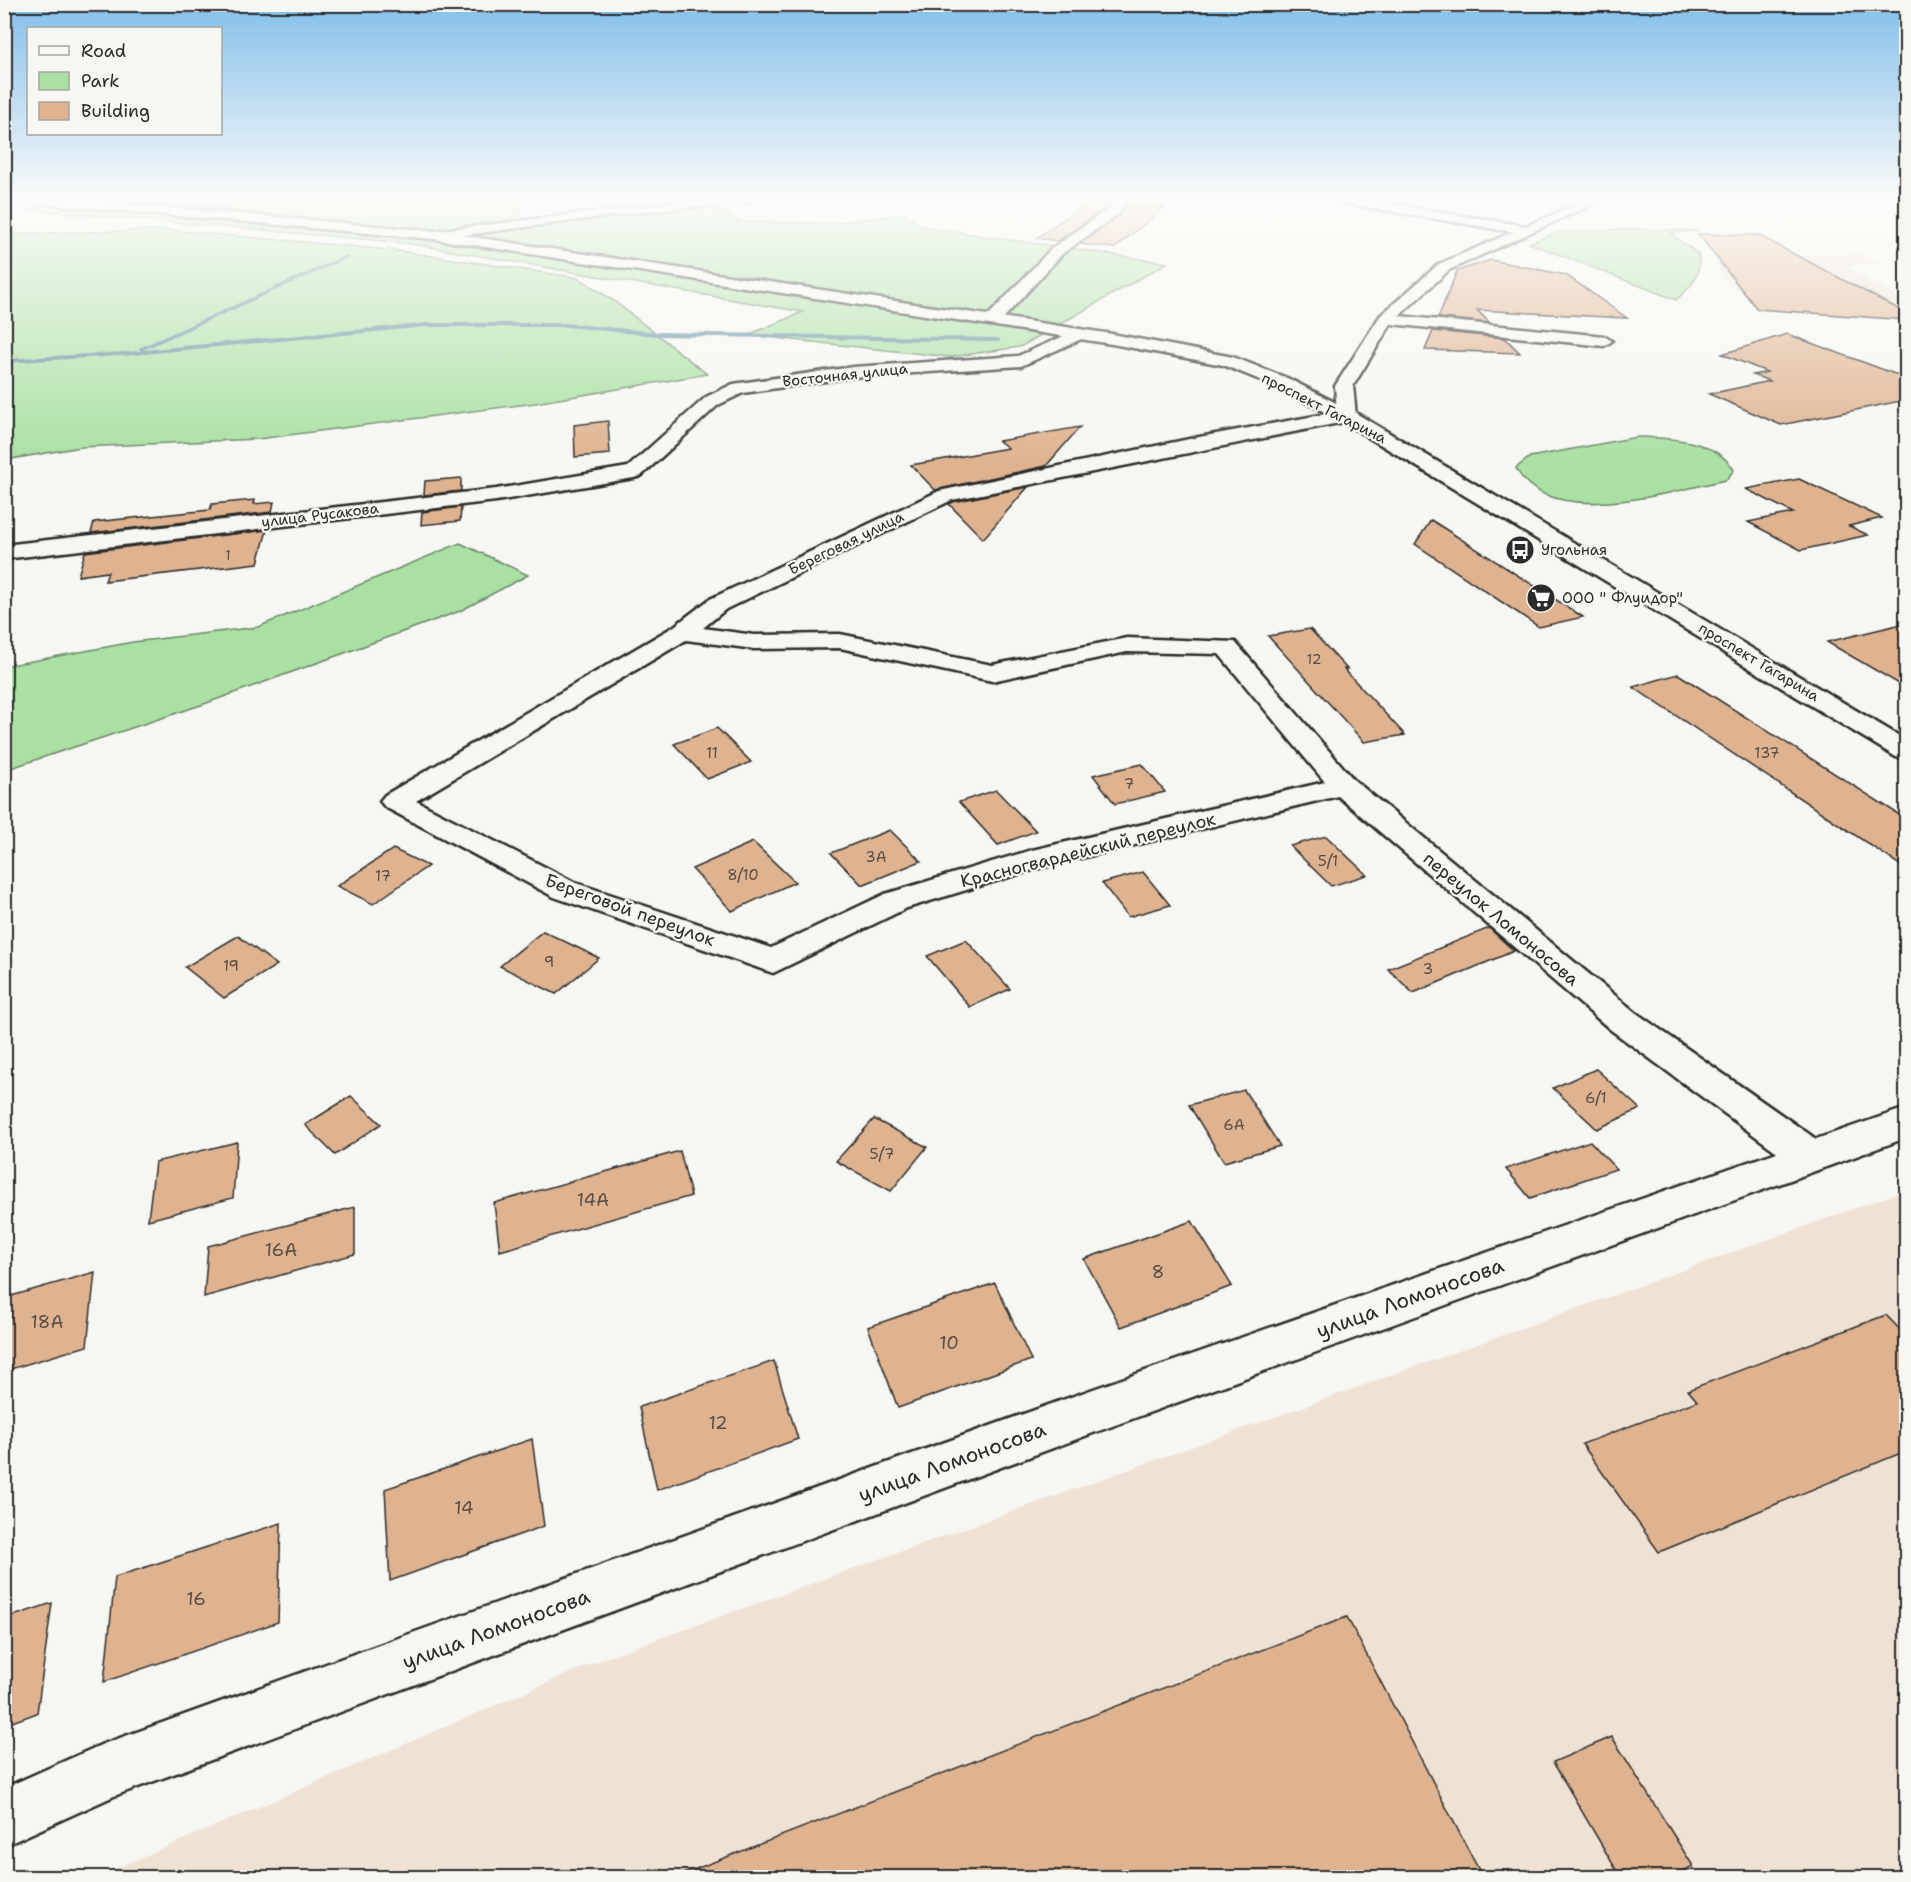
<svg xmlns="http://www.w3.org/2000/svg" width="1911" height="1882" viewBox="0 0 1911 1882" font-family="'Shantell Sans',sans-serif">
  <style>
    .built { fill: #efe2d5 }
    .green { fill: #aae0a3; stroke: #6a8667; stroke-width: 1.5 }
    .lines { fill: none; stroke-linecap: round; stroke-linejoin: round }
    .stream { fill: #668da0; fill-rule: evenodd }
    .building { fill: #dfb390; stroke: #2b2b2b; stroke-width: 1.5 }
    .street-casing { stroke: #2b2b2b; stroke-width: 5 }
    .secondary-casing { stroke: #2b2b2b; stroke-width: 5 }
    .street { fill: #f6f6f2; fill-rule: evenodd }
    .secondary { fill: #f6f6f2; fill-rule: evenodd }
    .labels { text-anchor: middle; stroke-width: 4.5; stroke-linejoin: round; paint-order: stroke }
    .far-number-label { font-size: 14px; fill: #584d44 }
    .far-street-label { font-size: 15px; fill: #2b2b2b; stroke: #f6f6f2 }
    .far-poi-label { font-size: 15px; fill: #2b2b2b; stroke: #f6f6f2; text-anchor: start }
    .number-label { font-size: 15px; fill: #584d44 }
    .street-label { font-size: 18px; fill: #2b2b2b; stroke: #f6f6f2 }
    .near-number-label { font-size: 18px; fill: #584d44 }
    .near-street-label { font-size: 21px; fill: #2b2b2b; stroke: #f6f6f2 }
  </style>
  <rect width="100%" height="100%" fill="#f6f6f2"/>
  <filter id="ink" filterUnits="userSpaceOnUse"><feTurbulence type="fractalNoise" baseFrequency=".0167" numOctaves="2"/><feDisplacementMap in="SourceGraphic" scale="12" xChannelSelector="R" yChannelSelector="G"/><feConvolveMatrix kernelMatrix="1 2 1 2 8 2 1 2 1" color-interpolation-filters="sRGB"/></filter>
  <g filter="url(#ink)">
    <g class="built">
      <path d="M1859,254L1879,264L1842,265L1906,301V312L1877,310L1863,298L1731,289L1714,258Z"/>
      <path d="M1906,1190V1877L94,1878L605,1658Z"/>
    </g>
    <g class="green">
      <path d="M79,198H113L221,208L252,198H518L522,226L703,203L740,222L836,223L903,214L924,227L1167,263L1020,347L950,357L748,335L803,312L406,243L25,209Z"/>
      <path d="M1640,229L1698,231L1670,233L1698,254C1702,276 1692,286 1676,300L1529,243L1558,232Z"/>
      <path d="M167,230L392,250L579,278L614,301L707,374L535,403L258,439L81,447L5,460V234Z"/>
      <path d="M1637,437C1669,438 1716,439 1734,470L1726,480C1673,491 1547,531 1516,468L1530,457Z"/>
      <path d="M460,543L528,575L460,611L204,704L5,770V666L133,642L258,627Z"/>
    </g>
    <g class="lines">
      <path class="stream" d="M346,255L348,258L143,350L427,323H566L657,332L998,338L1001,340L998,342L657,336L566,327H427L133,355L4,363V359L140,351L139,348Z"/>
    </g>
    <g class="building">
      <path d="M1087,202L1110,204L1058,241L1037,238Z"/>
      <path d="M1126,205L1165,207L1115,248L1080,244L1120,215Z"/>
      <path d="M1698,234L1758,235L1906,313V320L1757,309Z"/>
      <path d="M1491,260L1566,275L1627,318L1477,310L1490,323L1438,318L1457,271Z"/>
      <path d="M1433,331L1505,338L1520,353L1425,350Z"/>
      <path d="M1787,334L1906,378V400L1781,425L1709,394L1770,381L1753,375L1767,372L1722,354Z"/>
      <path d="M608,421L610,454L575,457L574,425Z"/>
      <path d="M1080,427L1046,466L935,490L911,465L1008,448L999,441Z"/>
      <path d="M461,478V491L424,495L425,481Z"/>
      <path d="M1799,479L1882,518L1849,526L1868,535L1801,550L1748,522L1793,513L1746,489Z"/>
      <path d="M1028,487L983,539L949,504L953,502Z"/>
      <path d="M255,500L254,504L274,502L272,512L91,533L94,522L210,510L212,504Z"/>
      <path d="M461,507L460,521L421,525L422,512Z"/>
      <path d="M1431,520L1583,617L1539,627L1415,544Z"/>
      <path d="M267,530L258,563L105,581L108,572L78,576L85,552Z"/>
      <path d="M1906,623V688L1827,642Z"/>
      <path d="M1310,629L1347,669H1344L1405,735L1364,742L1268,636Z"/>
      <path d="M1678,674L1906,819V869L1633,687Z"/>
      <path d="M717,728L751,762L707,779L674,744Z"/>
      <path d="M1142,764L1165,792L1115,804L1093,775Z"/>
      <path d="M996,790L1036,831L998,845L959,802Z"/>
      <path d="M890,830L921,861L862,885L831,853Z"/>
      <path d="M1326,836L1367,875L1331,886L1290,846Z"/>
      <path d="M753,842L795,882L732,911L692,869Z"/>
      <path d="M393,849L428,866L373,904L337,886Z"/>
      <path d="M1143,872L1170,905L1128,917L1102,883Z"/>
      <path d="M1489,928L1514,951L1413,993L1388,969Z"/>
      <path d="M543,931L599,958L556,994L500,966Z"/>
      <path d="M238,936L277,965L224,998L185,967Z"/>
      <path d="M966,940L1010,989L970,1007L927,956Z"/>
      <path d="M1596,1069L1640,1109L1597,1129L1553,1088Z"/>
      <path d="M1244,1090L1280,1146L1224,1162L1189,1105Z"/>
      <path d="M351,1096L381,1124L335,1155L305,1125Z"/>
      <path d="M874,1119L927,1147L891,1191L836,1161Z"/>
      <path d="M1590,1141L1616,1169L1530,1198L1506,1169Z"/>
      <path d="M237,1142L233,1198L148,1220L155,1162Z"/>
      <path d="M680,1151L691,1196L500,1251L494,1203Z"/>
      <path d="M355,1207V1254L204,1297L208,1246Z"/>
      <path d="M1192,1221L1232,1286L1121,1327L1084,1259Z"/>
      <path d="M95,1272L87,1346L4,1371V1298Z"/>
      <path d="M995,1283L1031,1360L898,1408L868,1327Z"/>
      <path d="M1886,1315L1906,1336V1451L1659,1552L1582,1444L1697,1401L1688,1390Z"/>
      <path d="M774,1361L798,1439L657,1490L639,1407Z"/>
      <path d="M532,1439L544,1526L390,1581L385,1489Z"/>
      <path d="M281,1523L278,1622L104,1682L115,1577Z"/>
      <path d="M52,1603L37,1713L4,1725V1619Z"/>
      <path d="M1347,1617L1483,1878H680V1875Z"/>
      <path d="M1612,1737L1693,1866L1669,1878H1621L1553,1762Z"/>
    </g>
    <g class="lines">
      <g class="street-casing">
        <g id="street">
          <path d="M712,198H755L749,202L648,211L434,239L427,235L434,231Z"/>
          <path d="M1115,198H1127L1119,213L1062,254L998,324H986L984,321L986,318L1052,248L1110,208Z"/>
          <path d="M1330,198H1356L1526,226L1591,198H1606L1449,270L1399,316L1604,336L1612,341L1604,346L1391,324L1353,386L1356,416L1354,420L952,500L726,609L703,628L754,635L840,634L992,665L1127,638L1235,642L1354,780L1635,1012L1816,1139L1906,1108V1138L1096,1432L114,1796L4,1846V1788L103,1744L1096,1388L1777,1152L1611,1030L1338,796L1039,868L907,908L773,973L554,897L385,807L380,801L385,795L673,627L710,599L939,491L1199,437L1337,412L1335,386L1380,316L1439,264L1513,232L1336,202ZM686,640L754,649L840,648L992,681L1127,652L1219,654L1325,782L1032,850L885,894L771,948L576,883L416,801Z"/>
          <path d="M1080,329L1088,334L1086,337L1021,366L853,377L743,393L718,405L641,476L634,478L496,501L4,559V545L496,489L628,467L706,397L733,384L853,367L1018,356Z"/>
        </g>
      </g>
      <g class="secondary-casing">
        <path id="secondary" d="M17,198H60L434,231L1112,334L1233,357L1287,378L1354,412L1906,740V759L1896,757L1340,420L1275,386L1223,365L1112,344L434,239L23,202Z"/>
      </g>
      <use href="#street" class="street"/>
      <use href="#secondary" class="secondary"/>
    </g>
  </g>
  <linearGradient id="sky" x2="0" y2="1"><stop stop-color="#83bfea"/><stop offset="0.43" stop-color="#fbfbf9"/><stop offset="1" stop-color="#fbfbf9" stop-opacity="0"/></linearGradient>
  <rect width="1911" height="461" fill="url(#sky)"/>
  <defs>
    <g id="bus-disc" transform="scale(1.5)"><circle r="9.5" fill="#2b2b2b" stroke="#f6f6f2"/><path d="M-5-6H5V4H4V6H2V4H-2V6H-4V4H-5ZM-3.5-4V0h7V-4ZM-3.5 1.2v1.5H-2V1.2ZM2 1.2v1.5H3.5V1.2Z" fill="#fff"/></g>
    <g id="supermarket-disc" transform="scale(1.5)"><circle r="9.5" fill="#2b2b2b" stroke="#f6f6f2"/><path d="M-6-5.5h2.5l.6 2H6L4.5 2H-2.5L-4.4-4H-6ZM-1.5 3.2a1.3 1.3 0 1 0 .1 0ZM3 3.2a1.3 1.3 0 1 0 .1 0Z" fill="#fff"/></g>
  </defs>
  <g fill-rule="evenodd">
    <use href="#bus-disc" x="1520" y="550"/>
    <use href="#supermarket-disc" x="1541" y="598"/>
  </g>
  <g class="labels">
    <g class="far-number-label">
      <text x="228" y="560">1</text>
      <text x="1314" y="664">12</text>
    </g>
    <g class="far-street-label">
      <text transform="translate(845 375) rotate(-6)" y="5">Восточная улица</text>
      <text transform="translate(1324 408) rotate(27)" y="5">проспект Гагарина</text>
      <text transform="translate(320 515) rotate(-7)" y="5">улица Русакова</text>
      <text transform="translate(846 543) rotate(-26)" y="5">Береговая улица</text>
      <text transform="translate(1759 662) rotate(31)" y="5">проспект Гагарина</text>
    </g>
    <g class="far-poi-label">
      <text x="1541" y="555">Угольная</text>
      <text x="1562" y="603">ООО " Флуидор"</text>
    </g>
    <g class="number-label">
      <text x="712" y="758">11</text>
      <text x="1767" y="758">137</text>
      <text x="1129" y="789">7</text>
      <text x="876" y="862">3А</text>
      <text x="1328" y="866">5/1</text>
      <text x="743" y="880">8/10</text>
      <text x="383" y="881">17</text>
      <text x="549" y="967">9</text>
      <text x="231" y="971">19</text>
      <text x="1428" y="974">3</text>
      <text x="1596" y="1103">6/1</text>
      <text x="1234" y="1130">6А</text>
      <text x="882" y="1159">5/7</text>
    </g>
    <g class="street-label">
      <text transform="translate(1088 850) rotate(-14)" y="6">Красногвардейский переулок</text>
      <text transform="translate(630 910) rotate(20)" y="6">Береговой переулок</text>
      <text transform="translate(1501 919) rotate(40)" y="6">переулок Ломоносова</text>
    </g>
    <g class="near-number-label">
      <text x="593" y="1206">14А</text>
      <text x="281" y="1256">16А</text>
      <text x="1158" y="1278">8</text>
      <text x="47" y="1328">18А</text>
      <text x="949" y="1349">10</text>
      <text x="718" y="1429">12</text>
      <text x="464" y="1514">14</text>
      <text x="196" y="1605">16</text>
    </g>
    <g class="near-street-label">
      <text transform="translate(1410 1298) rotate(-20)" y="7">улица Ломоносова</text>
      <text transform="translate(952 1462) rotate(-20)" y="7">улица Ломоносова</text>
      <text transform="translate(496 1629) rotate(-20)" y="7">улица Ломоносова</text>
    </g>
  </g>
  <rect width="1911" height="1882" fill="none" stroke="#f6f6f2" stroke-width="24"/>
  <rect x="12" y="12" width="1887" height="1858" fill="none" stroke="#2b2b2b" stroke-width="2" filter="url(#ink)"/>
  <rect x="27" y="27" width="195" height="108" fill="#f6f6f2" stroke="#a5a5a2" stroke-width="1.5"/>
  <rect x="39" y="46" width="30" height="9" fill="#f6f6f2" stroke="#a5a5a2" stroke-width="1.5"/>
  <text x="81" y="57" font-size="18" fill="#2b2b2b">Road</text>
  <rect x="39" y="72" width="30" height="18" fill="#aae0a3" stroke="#a5a5a2" stroke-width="1.5"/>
  <text x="81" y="87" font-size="18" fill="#2b2b2b">Park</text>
  <rect x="39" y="102" width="30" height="18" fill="#dfb390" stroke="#a5a5a2" stroke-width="1.5"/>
  <text x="81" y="117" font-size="18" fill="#2b2b2b">Building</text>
</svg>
